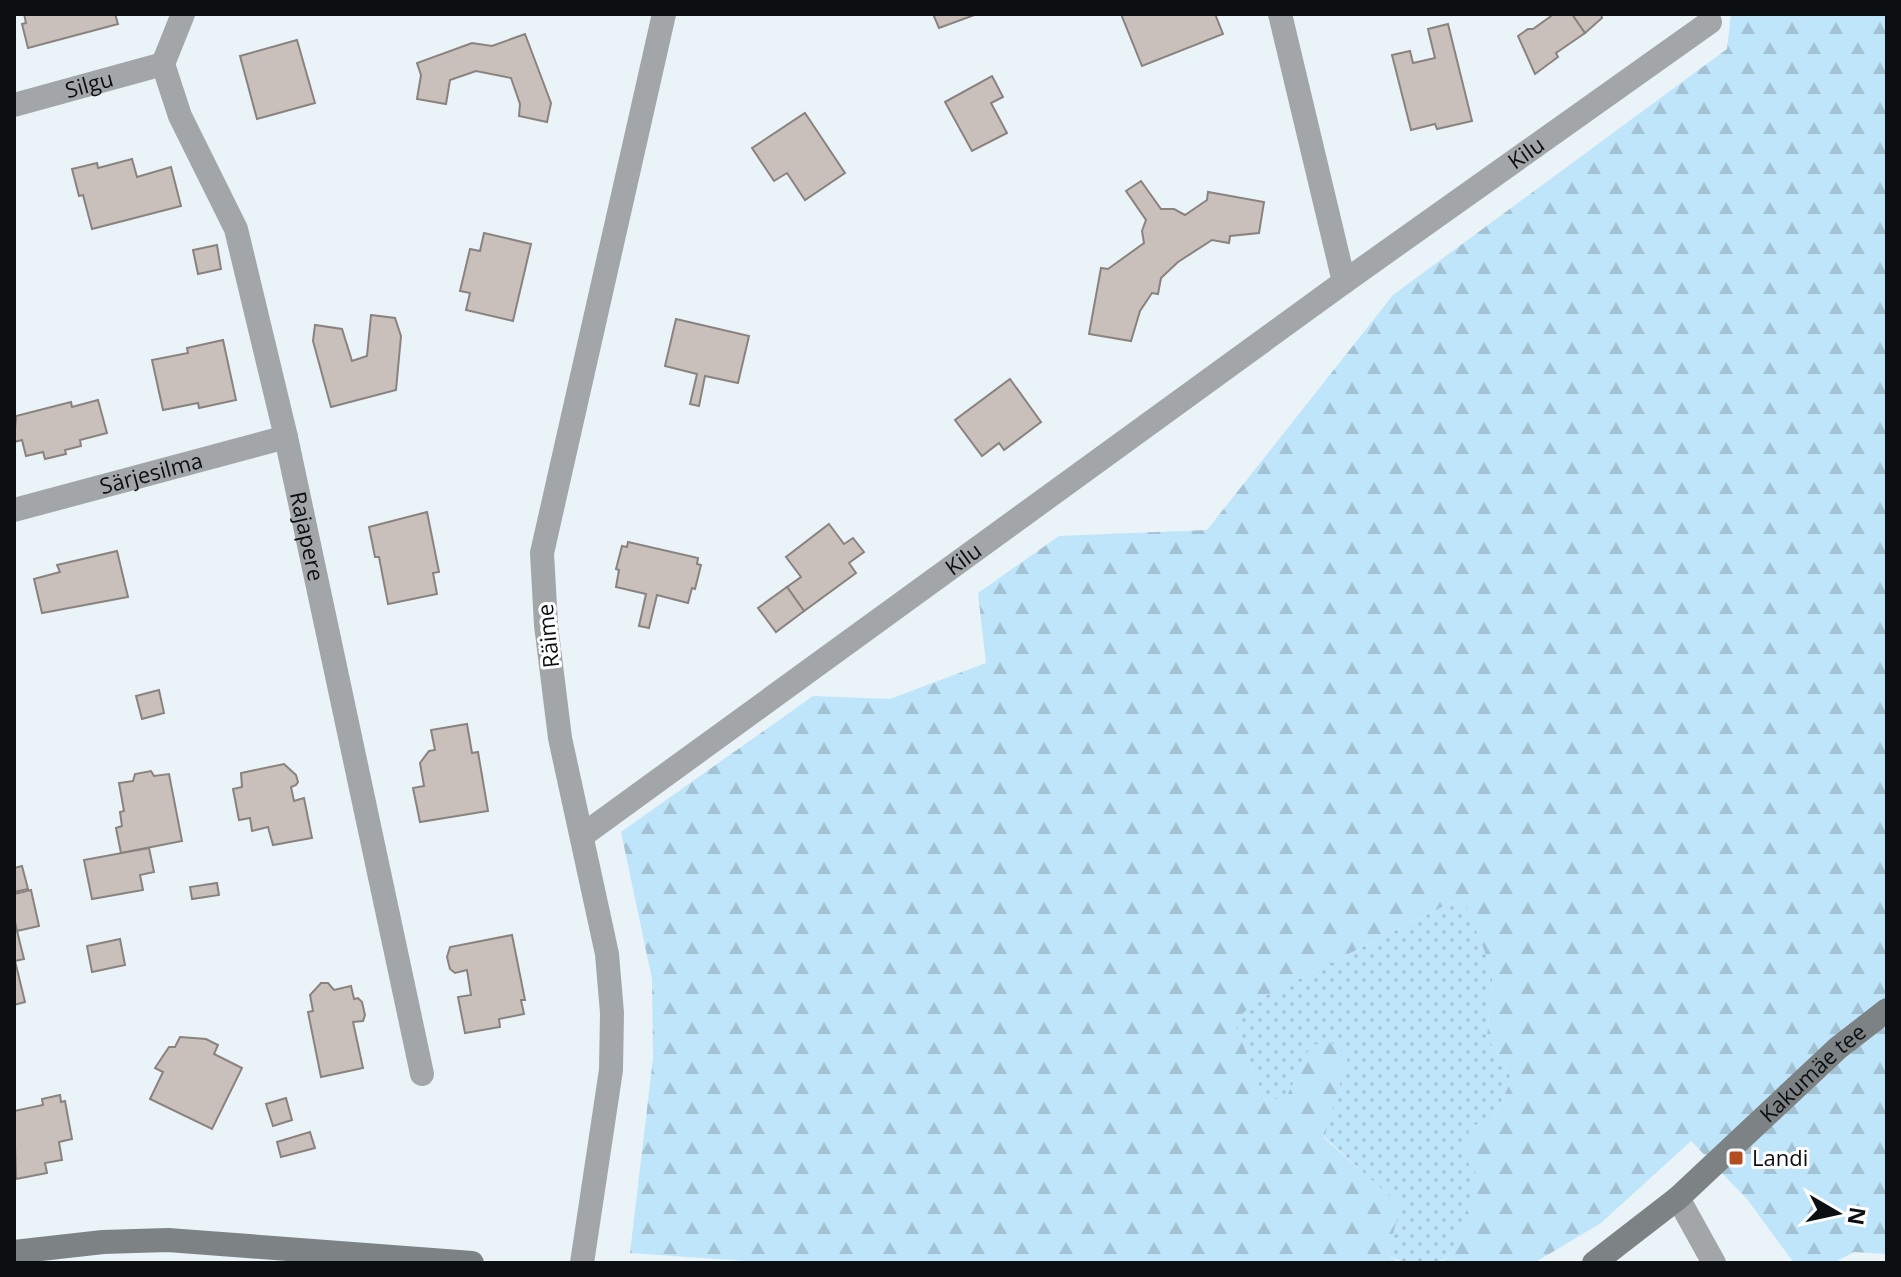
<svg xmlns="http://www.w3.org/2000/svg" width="1901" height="1277" viewBox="0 0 1901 1277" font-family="'Open Sans',sans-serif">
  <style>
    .grass { fill: url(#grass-dots) }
    .forest { fill: url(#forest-firs) }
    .building { fill: #c9c0bc; stroke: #8a827e; stroke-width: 2 }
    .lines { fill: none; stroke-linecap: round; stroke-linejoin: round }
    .street { stroke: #a3a6a8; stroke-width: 24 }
    .secondary { stroke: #7d8285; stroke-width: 24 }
    .poi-dot { fill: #b24d1f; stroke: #fefefe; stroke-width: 3 }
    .labels { text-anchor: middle; stroke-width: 6; stroke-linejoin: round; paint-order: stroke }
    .street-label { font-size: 22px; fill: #0c0f11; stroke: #fefefe }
    .poi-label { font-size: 22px; fill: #0c0f11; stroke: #fefefe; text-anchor: start }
  </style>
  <defs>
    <pattern id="grass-dots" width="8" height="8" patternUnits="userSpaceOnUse" patternTransform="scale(2)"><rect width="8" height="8" fill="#bfe5fa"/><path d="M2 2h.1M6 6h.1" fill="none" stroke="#a3c3d5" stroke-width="1.8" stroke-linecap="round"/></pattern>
    <pattern id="forest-firs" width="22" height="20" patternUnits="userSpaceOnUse" patternTransform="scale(2)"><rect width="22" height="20" fill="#bfe5fa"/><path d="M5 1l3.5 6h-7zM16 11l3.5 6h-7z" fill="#a3c3d5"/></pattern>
  </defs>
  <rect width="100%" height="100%" fill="#eaf3f8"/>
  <path class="grass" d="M1456,900L1467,907L1493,972L1487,1036L1512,1079L1492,1120L1472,1126L1479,1176L1451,1256C1432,1267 1405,1267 1387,1254L1400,1206L1285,1101L1264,1098L1234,1021L1261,998Z"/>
  <path class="forest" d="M1731,14H1887V1254L1854,1252L1833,1263H1794L1747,1199L1691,1141L1601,1223L1534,1263H1439L1451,1256L1478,1176L1457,1148L1472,1126L1492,1120L1512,1079L1487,1036L1493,972L1467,908L1456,900L1261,998L1234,1021L1264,1098L1285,1100L1311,1045L1331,1042L1348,1057L1324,1138L1401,1206L1387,1254L1399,1263H775L630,1253L653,1058L652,979L621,832L813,696L890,699L986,663L978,593L1059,536L1207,530L1393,295L1727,49Z"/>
  <g class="building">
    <path d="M24,14H115L118,24L28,48L22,24L26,23Z"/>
    <path d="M933,14H977L939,28Z"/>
    <path d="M1121,14H1215L1223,34L1142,66Z"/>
    <path d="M1554,14H1572L1585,33L1556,53L1558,57L1535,74L1518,36L1528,29H1533Z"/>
    <path d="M1572,14H1601L1602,18L1585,33Z"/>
    <path d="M1448,24L1472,121L1437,129L1435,124L1411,130L1392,55L1410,51L1413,63L1435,58L1428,29Z"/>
    <path d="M525,34L551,103L547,122L519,116L520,104L511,78L476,71L450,80L446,104L417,99L421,75L417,63L472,43L492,46Z"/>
    <path d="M297,40L315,103L257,119L240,56Z"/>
    <path d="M992,76L1003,97L991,103L1007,133L972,151L945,102Z"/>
    <path d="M805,113L845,173L805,200L787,173L774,181L752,148Z"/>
    <path d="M132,159L137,177L171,167L181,206L92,229L83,195L79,196L72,169L97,163L98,168Z"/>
    <path d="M1141,181L1161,209H1174L1185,215L1207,200L1208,192L1264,202L1259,233L1230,236L1229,243L1212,240L1178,262L1161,278L1158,294L1152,293L1140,311L1131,341L1089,334L1101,268L1108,269L1144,243L1142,231L1146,220L1126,191Z"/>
    <path d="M484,233L531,244L513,321L466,310L470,293L460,291L470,249L480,251Z"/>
    <path d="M217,245L221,269L198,274L193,250Z"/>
    <path d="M371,315L395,318L401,336L396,390L331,407L313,341L315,325L342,329L352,361L367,356Z"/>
    <path d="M676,319L749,336L738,383L705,376L699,406L690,404L697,374L665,366Z"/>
    <path d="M223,340L236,400L199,408L198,403L163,410L152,360L188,353L187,348Z"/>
    <path d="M1010,379L1041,422L1004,450L999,443L982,456L955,420Z"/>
    <path d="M98,400L107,433L80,440L81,446L65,450L66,454L45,459L43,452L26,456L22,440L14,442L16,416L71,402L72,407Z"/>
    <path d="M427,512L439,572L433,573L437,594L388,604L379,557H375L369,527Z"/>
    <path d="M829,524L844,544L853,538L864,552L849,563L856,573L804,611L787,587L801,577L786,557Z"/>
    <path d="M628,542L698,558L697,564L701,565L695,589L692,588L688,603L657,595L649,628L639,626L646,594L616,587L619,570L616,569L622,546L627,547Z"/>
    <path d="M117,551L128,597L42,613L34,579L60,572L57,565Z"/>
    <path d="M787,587L804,611L776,632L758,608Z"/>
    <path d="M159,690L164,713L142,719L136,696Z"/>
    <path d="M467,724L472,753L478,752L488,811L420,822L413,788L424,786L420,763L429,751L435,750L431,730Z"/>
    <path d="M284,764L296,775L298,782L296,785L291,787L294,801L304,798L312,838L273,845L268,827L252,831L250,818L239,820L233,789L242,787L241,773Z"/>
    <path d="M151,771L154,776L169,774L182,841L121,853L116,828L122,826L120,812L124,811L119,783L133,781L135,774Z"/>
    <path d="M149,848L154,872L140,875L143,890L92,899L84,860Z"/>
    <path d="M22,866L28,889L14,892V868Z"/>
    <path d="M217,883L219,895L192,899L190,887Z"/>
    <path d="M31,890L39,926L17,931L14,917V894Z"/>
    <path d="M17,931L24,959L15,961L25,1002L14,1005V932Z"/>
    <path d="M512,935L525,1000H521L524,1014L499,1019L500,1027L465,1033L458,997L471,995L467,970L455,973L450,969L447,957L450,947Z"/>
    <path d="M120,939L125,965L92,972L87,946Z"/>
    <path d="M321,983H328L334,990L351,986L354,999L358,998L362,1002L365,1015L363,1021L353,1022L363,1068L321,1077L308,1012L313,1011L310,995Z"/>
    <path d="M180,1037L206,1039L218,1045L214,1054L242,1068L212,1129L150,1099L163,1072L155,1068L169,1047H175Z"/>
    <path d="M60,1095L61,1102L65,1101L72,1139L59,1142L62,1160L45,1163L47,1173L16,1179L14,1111L43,1105L42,1099Z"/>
    <path d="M286,1098L292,1120L273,1126L266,1104Z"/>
    <path d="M310,1132L315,1148L281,1157L277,1142Z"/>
  </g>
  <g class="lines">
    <g class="street">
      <path id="s1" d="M183,14L163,64L180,116L236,229L286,437L422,1074"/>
      <path d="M1280,14L1344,282"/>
      <path id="s2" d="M14,105L163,64"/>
      <path id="s3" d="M14,510L286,437"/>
      <path id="s4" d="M583,835L1344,282L1710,22"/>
      <path d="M1678,1198L1714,1263"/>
      <path d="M582,1263L611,1070L612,1013L607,954L560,738L546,625L542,553L664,14"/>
    </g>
    <g class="secondary">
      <path d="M14,1252L103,1242L168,1240L472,1263"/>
      <path id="s5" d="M1594,1263L1678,1198L1838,1048L1887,1010"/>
    </g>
  </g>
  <rect class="poi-dot" x="1728" y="1150" width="16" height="16" rx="4"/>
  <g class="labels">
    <g class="street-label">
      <text dy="8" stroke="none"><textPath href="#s2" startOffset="78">Silgu</textPath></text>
      <text dy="8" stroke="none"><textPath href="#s4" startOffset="1164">Kilu</textPath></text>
      <text dy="8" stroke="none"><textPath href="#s3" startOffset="142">Särjesilma</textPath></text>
      <text dy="8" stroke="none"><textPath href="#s1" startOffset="550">Rajapere</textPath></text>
      <text dy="8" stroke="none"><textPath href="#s4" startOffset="470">Kilu</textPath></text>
      <text transform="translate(548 636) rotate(-96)" y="8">Räime</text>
      <text dy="8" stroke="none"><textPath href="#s5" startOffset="290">Kakumäe tee</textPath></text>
    </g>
    <g class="poi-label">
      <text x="1752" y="1166">Landi</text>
    </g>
  </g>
  <rect width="1901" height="1277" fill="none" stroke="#0c0f11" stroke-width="32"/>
  <g transform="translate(1837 1213) rotate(99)" stroke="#fefefe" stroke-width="6" paint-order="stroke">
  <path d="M0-6L14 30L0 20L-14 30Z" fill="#0c0f11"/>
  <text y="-12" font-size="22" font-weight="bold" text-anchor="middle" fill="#0c0f11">N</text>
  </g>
</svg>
